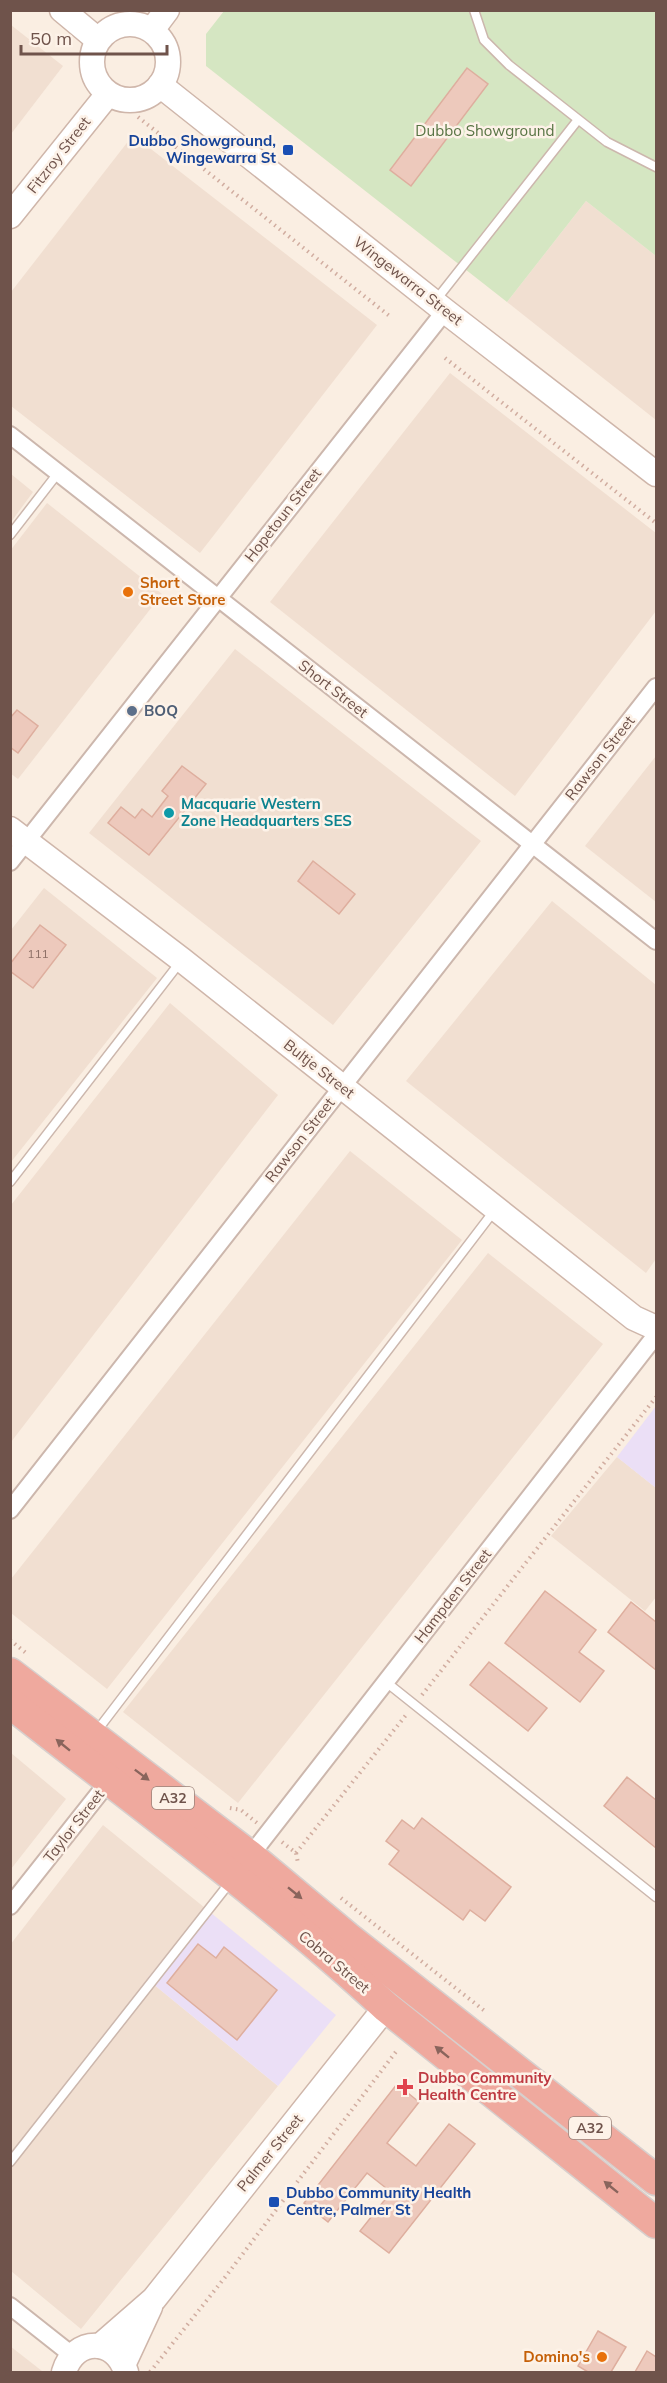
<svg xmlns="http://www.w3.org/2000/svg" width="667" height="2383" viewBox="0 0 667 2383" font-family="Mulish,sans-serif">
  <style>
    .residential { fill: #f1dfd1 }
    .education { fill: #ebdff6 }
    .green { fill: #d5e6c2 }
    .building { fill: #edc9bc; stroke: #deae9e; stroke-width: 1.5 }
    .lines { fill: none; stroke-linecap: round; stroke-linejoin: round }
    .lane-casing { stroke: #ccb7ad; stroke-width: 11 }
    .street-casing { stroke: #ccb7ad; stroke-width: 20 }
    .secondary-casing { stroke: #cfb6aa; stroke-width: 27 }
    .highway-casing { stroke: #d7cfcd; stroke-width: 33 }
    .path { stroke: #d1ada0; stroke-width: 4; stroke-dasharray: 1.5 4.5; stroke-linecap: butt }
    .lane { stroke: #fff; stroke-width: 8 }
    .street { stroke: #fff; stroke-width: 16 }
    .secondary { stroke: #fff; stroke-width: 24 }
    .highway { stroke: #efa99e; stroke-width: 30 }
    .oneway { fill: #89645c }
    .transit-dot { fill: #1a4fb4; stroke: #fdf2e8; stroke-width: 2 }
    .food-dot { fill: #e8710a; stroke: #fdf2e8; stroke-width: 2 }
    .service-dot { fill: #5c6f8a; stroke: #fdf2e8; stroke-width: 2 }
    .culture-dot { fill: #0f9aa8; stroke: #fdf2e8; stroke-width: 2 }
    .health-dot { fill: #e0444e; stroke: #fdf2e8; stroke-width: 2 }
    .labels { text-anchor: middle; stroke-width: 5; stroke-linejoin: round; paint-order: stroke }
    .number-label { font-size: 12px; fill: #8e7067 }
    .shield { fill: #fdf2e8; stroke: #9a837a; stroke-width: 1.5 }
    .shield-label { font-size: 14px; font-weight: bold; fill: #6f534b }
    .park-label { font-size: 15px; fill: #587444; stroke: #fdf2e8 }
    .transit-label { font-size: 15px; font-weight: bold; fill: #164399; stroke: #fdf2e8; text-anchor: end }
    .street-label { font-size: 15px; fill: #6f534b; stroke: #fdf2e8 }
    .food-label { font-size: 15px; font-weight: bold; fill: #c56008; stroke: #fdf2e8; text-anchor: start }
    .service-label { font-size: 15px; font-weight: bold; fill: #4e5e75; stroke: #fdf2e8; text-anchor: start }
    .culture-label { font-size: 15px; font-weight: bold; fill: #0d838f; stroke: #fdf2e8; text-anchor: start }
    .health-label { font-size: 15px; font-weight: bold; fill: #be3a42; stroke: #fdf2e8; text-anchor: start }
  </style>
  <rect width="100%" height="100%" fill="#faeee2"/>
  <g class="residential">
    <path d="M11,25L63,66L11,134Z"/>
    <path d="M133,135L377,325L200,553L11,406V292Z"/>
    <path d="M586,201L656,256V420L507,302Z"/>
    <path d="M450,373L656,533V611L515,796L270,602Z"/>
    <path d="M11,474L33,492L11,522Z"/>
    <path d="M47,503L162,594L18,779L10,773V551Z"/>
    <path d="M235,649L481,841L333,1025L89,833Z"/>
    <path d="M656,756V902L585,846Z"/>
    <path d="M44,888L157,978L11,1162V930Z"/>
    <path d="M552,901L656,985V1259L646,1273L406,1081Z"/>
    <path d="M170,1003L278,1095L11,1442V1205Z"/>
    <path d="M350,1151L462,1240L107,1689L11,1613V1579Z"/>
    <path d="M488,1253L603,1344L238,1803L123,1712Z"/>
    <path d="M617,1457L656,1488V1597L645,1611L551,1536Z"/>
    <path d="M11,1753L66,1799L11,1869Z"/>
    <path d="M103,1825L205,1908L147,1979L278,2086L81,2329L11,2271L10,1945Z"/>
    <path d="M10,2346L42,2371L41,2372H11Z"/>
  </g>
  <g class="education">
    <path d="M656,1406V1488L617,1457Z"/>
    <path d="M205,1908L336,2015L278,2086L147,1979Z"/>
  </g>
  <path class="green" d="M224,11H656V256L586,201L507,302L206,66V34Z"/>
  <g class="building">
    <path d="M467,68L488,84L411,186L390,170Z"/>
    <path d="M17,710L38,726L18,753L10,747V718Z"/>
    <path d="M182,766L206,784L149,855L108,823L121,807L135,818L142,809L152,817L168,796L162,791Z"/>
    <path d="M313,861L355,894L339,914L298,881Z"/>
    <path d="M40,925L66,945L33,988L10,971V964Z"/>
    <path d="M545,1591L596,1630L579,1652L604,1671L580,1702L505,1643Z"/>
    <path d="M631,1602L656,1622V1670L608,1632Z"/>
    <path d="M489,1662L547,1708L528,1731L470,1685Z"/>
    <path d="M627,1777L656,1800V1848L604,1806Z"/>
    <path d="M422,1818L511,1887L485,1921L470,1910L463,1920L389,1864L399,1851L386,1841L402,1820L414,1829Z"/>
    <path d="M198,1944L216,1958L224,1947L277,1990L237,2040L167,1983Z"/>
    <path d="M397,2084L419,2102L387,2143L416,2166L449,2124L475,2144L389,2253L360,2231L391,2192L367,2173L328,2222L304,2203Z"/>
    <path d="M598,2331L626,2347L611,2372H588L578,2366Z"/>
    <path d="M647,2351L656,2357V2372H635Z"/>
  </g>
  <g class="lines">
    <g class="lane-casing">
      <g id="lane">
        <path d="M474,10L484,40L509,65L607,142L656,167"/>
        <path d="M436,300L577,121"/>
        <path d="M10,535L58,473"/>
        <path d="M10,1182L181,961"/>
        <path d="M386,1682L656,1897"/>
        <path d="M96,1732L494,1211"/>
        <path d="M10,2162L231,1881"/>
      </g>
    </g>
    <g class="street-casing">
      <g id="street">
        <path d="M10,435L656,941"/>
        <path d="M10,862L445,311"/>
        <path d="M10,1510L656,687"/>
        <path d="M250,1856L656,1335"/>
        <path d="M10,1906L109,1781L110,1773"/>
        <path d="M10,2306L72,2355"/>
      </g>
    </g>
    <g class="secondary-casing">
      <g id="secondary">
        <path d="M62,10L98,40"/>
        <circle cx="130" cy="62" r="38"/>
        <path d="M152,30L167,10"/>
        <path d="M160,85L445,311L656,474"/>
        <path d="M10,216L108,94"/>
        <path d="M10,829L182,960L634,1318L656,1328"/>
        <path d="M100,2346L154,2299L386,2007"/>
        <path d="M124,2363L150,2307"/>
        <path d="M64,2372C74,2337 116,2337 126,2372"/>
      </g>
    </g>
    <g class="highway-casing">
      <g id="highway">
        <path d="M10,1673L250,1856L347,1937L656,2180"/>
        <path d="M10,1703C136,1803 269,1898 386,2007L656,2223"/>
      </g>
    </g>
    <g class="path">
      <path d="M138,117L392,318"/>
      <path d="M445,358L656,523"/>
      <path d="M10,1640L26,1653"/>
      <path d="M422,1695L656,1397"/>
      <path d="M230,1808L241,1810L257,1823"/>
      <path d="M282,1842L296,1853L298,1863"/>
      <path d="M296,1853L406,1715"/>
      <path d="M341,1898L486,2012"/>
      <path d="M150,2372L226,2276L398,2049"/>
    </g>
    <use href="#lane" class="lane"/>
    <use href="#street" class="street"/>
    <use href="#secondary" class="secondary"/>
    <use href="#highway" class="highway"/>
  </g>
  <defs><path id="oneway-solid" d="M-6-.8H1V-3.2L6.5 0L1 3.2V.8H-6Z" transform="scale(1.5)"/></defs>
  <g class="oneway">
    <use href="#oneway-solid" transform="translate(63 1745) rotate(-141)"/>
    <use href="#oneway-solid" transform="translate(142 1775) rotate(37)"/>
    <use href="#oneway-solid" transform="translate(295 1893) rotate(39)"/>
    <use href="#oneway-solid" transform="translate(442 2052) rotate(-141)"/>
    <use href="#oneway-solid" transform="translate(611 2187) rotate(-141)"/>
  </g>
  <g class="transit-dot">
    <rect x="282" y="144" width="12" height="12" rx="3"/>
    <rect x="268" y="2196" width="12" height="12" rx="3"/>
  </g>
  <g class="food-dot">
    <circle cx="128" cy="592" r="6"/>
    <circle cx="602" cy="2357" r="6"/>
  </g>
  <circle class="service-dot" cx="132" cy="711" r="6"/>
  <circle class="culture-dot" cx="169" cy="813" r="6"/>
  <path class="health-dot" d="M402 2078h6v6h6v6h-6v6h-6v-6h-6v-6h6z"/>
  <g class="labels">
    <g class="number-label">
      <text x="38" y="958">111</text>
    </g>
    <g class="shield">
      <rect x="152" y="1787" width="42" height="22" rx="4.5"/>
      <rect x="569" y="2117" width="42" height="22" rx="4.5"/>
    </g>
    <g class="shield-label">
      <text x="173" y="1803">A32</text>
      <text x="590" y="2133">A32</text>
    </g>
    <g class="park-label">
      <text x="485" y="136">Dubbo Showground</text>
    </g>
    <g class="transit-label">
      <text x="276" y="146">Dubbo Showground,<tspan x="276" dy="17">Wingewarra St</tspan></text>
      <text x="286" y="2198" text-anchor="start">Dubbo Community Health<tspan x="286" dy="17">Centre, Palmer St</tspan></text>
    </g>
    <g class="street-label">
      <text transform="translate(59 155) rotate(-52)" y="5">Fitzroy Street</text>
      <text transform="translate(408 281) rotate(38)" y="5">Wingewarra Street</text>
      <text transform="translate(283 515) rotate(-52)" y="5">Hopetoun Street</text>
      <text transform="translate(333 689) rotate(38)" y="5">Short Street</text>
      <text transform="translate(600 758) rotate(-52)" y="5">Rawson Street</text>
      <text transform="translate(319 1069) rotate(38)" y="5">Bultje Street</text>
      <text transform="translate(300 1140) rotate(-52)" y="5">Rawson Street</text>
      <text transform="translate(453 1596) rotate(-52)" y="5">Hampden Street</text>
      <text transform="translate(74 1826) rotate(-52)" y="5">Taylor Street</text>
      <text transform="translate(334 1962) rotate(40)" y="5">Cobra Street</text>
      <text transform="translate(270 2153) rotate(-51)" y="5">Palmer Street</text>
    </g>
    <g class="food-label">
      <text x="140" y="588">Short<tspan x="140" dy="17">Street Store</tspan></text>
      <text x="590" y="2362" text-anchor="end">Domino's</text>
    </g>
    <g class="service-label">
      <text x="144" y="716">BOQ</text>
    </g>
    <g class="culture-label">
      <text x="181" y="809">Macquarie Western<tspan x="181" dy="17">Zone Headquarters SES</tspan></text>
    </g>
    <g class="health-label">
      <text x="418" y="2083">Dubbo Community<tspan x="418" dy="17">Health Centre</tspan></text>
    </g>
  </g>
  <rect width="667" height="2383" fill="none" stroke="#6f534b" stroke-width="24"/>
  <path d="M21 45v9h146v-9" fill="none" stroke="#6f534b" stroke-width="3"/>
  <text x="30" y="45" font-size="18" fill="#6f534b" stroke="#fdf2e8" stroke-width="4.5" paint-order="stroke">50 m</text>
</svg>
